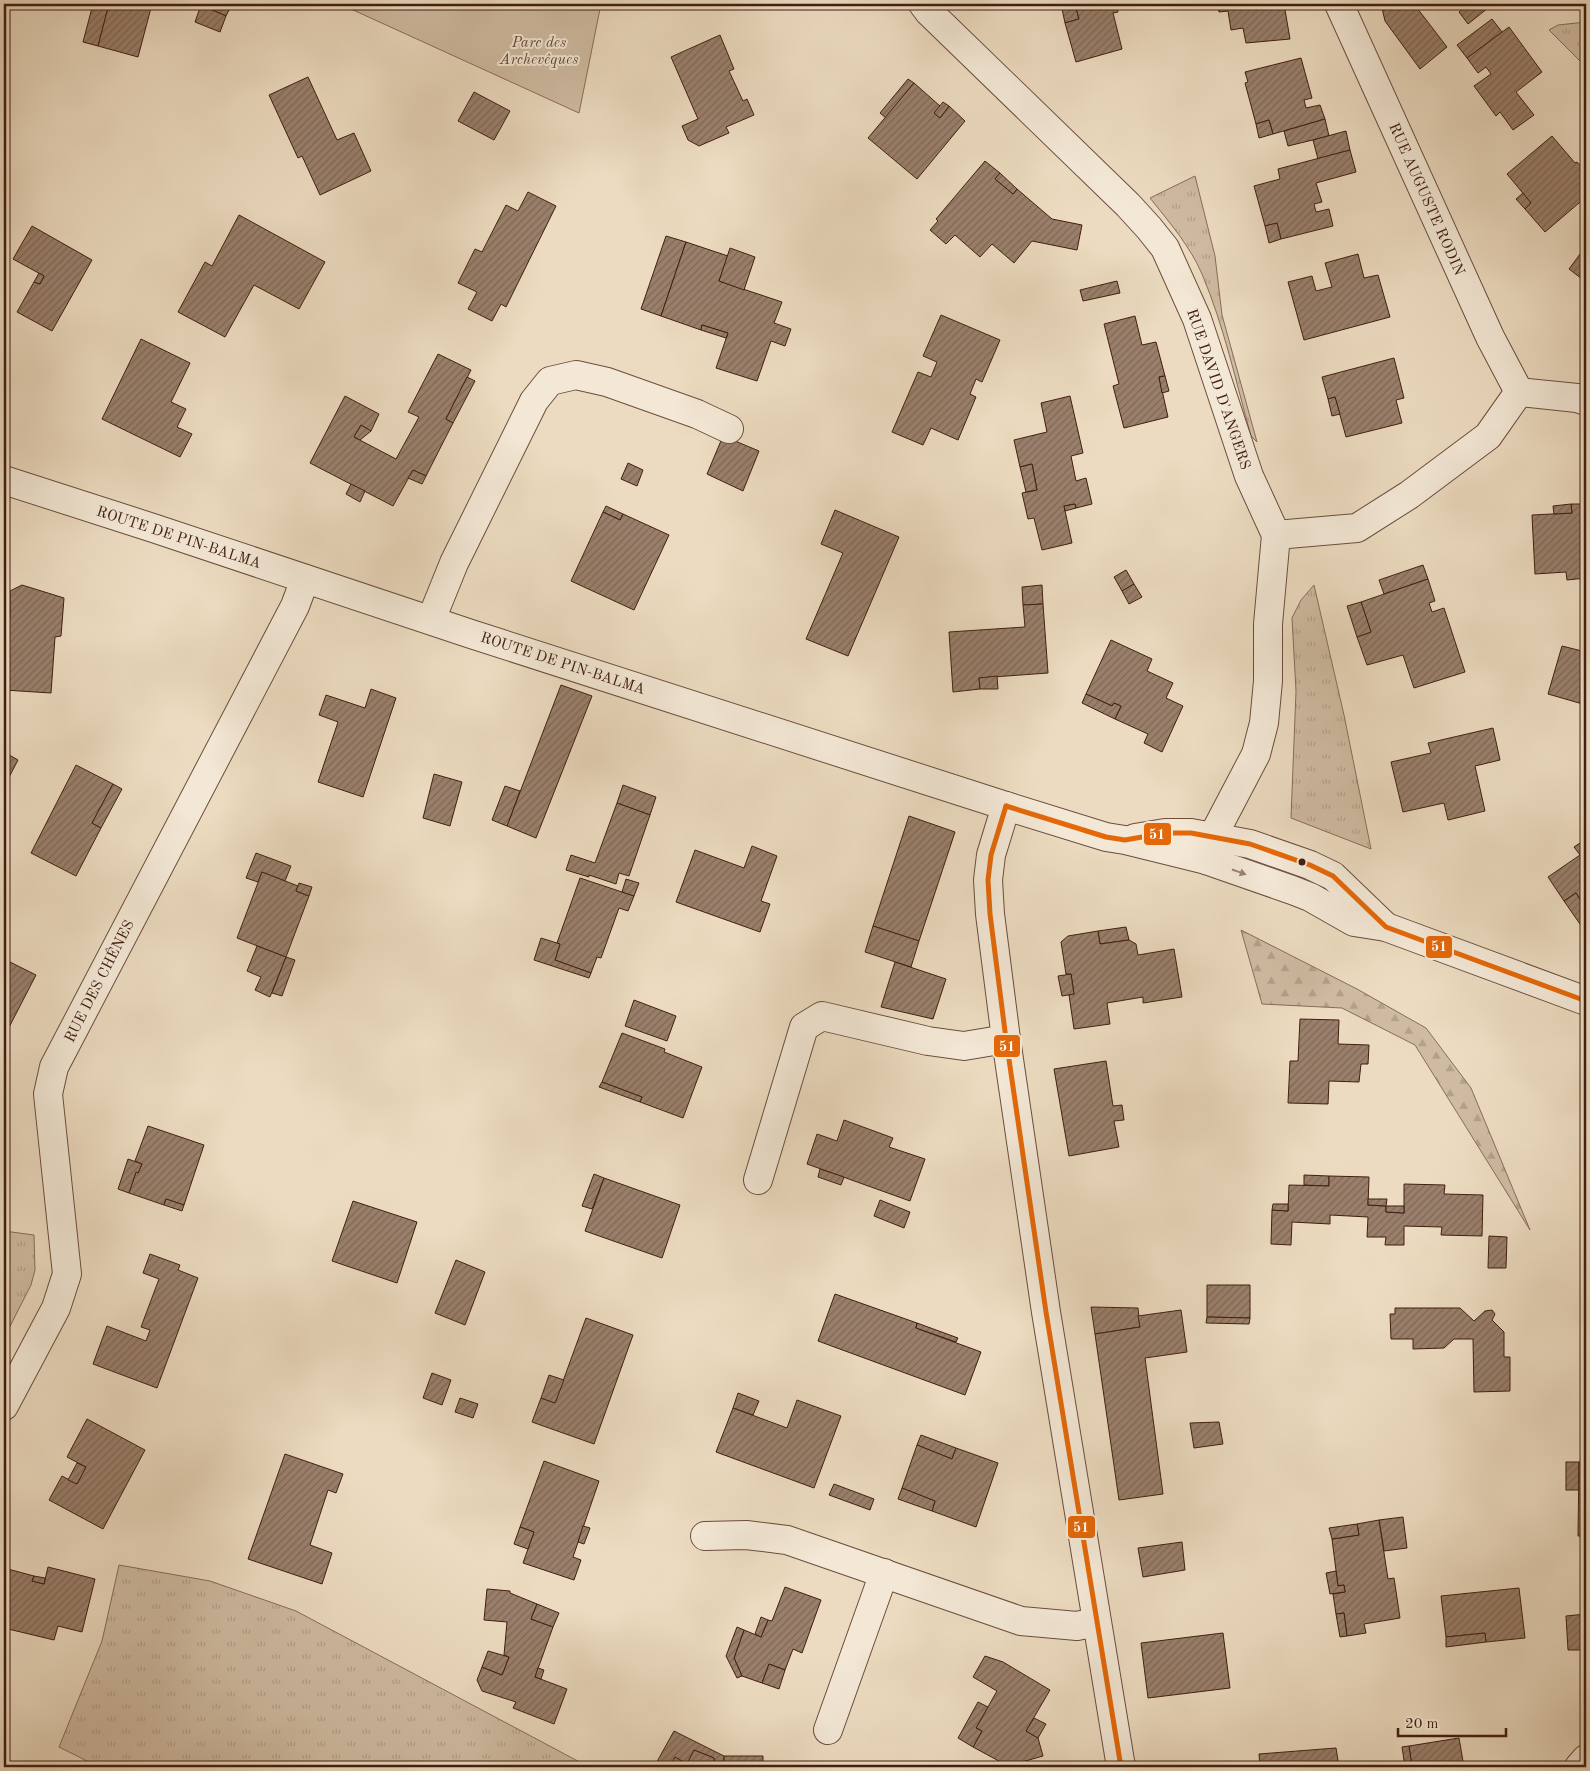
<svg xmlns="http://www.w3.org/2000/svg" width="1590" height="1771" viewBox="0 0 1590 1771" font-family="'Old Standard TT',serif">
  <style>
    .grass { fill: url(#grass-tufts); stroke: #886c59 }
    .forest { fill: url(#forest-firs); stroke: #886c59 }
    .green { fill: #cfbba2; stroke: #886c59 }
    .building { fill: url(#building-hatch); stroke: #411e10 }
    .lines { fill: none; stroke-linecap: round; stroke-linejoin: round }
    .minor-casing { stroke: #6c4d3c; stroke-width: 30 }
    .minor { stroke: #f3e8d6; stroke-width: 28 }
    .bus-1-casing { stroke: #f3e8d6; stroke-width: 9 }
    .bus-1 { stroke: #e46809; stroke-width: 5 }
    .oneway { fill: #9a8373 }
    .bus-dot { fill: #411e10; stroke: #f3e8d6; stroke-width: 2 }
    .labels { text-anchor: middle; stroke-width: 4; stroke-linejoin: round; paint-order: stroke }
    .park-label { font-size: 15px; font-style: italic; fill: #644534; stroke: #f3e8d6 }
    .street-label { font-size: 15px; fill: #411e10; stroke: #f3e8d6 }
    .line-badge { stroke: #f3e8d6; stroke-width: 2 }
    .badge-label { font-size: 14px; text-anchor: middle; font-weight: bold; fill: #fff }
  </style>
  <defs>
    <pattern id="grass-tufts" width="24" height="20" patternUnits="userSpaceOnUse" patternTransform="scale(1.25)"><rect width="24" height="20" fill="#cfbba2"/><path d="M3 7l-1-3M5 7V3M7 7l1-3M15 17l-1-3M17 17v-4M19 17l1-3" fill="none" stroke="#b3a08a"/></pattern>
    <pattern id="forest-firs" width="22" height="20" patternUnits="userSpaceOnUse" patternTransform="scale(1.25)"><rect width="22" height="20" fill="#cfbba2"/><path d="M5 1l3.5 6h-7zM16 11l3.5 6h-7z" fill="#b3a08a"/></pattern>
    <pattern id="building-hatch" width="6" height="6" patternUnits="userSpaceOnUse" patternTransform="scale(1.25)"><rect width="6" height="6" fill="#9a806c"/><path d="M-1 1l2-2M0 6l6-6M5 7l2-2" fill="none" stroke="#7f6857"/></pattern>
  </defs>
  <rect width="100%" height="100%" fill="#ecdbc0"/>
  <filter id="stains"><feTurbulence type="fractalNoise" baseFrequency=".004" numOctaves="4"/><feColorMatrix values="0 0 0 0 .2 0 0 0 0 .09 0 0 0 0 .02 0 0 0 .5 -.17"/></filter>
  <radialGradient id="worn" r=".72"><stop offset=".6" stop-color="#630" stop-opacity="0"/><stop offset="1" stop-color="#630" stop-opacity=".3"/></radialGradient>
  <g class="grass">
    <path d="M1586,22V67L1549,30L1558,25Z"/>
    <path d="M1195,176L1215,256L1222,315L1257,442L1251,436C1236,382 1224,326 1202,274C1190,246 1169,222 1150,198Z"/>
    <path d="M1314,585L1344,715L1371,849L1291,818L1296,691L1292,618L1301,600Z"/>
    <path d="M4,1231L34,1235L35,1270L31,1285L4,1338Z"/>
    <path d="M119,1565L210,1581L296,1611L589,1767H99L59,1747L102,1641Z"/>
  </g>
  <path class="forest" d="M1241,930L1357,989L1426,1028L1471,1088L1530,1230L1415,1045L1342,1008L1262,1004Z"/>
  <path class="green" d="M340,4H601L579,113Z"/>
  <g class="building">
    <path d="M93,4H109L98,46L83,42Z"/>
    <path d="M109,4H152L138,57L98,46Z"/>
    <path d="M202,4H232L226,16L201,5Z"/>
    <path d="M1061,4H1075L1079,19L1065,23Z"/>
    <path d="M1075,4H1116L1118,12L1113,13L1122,49L1076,62L1065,23L1079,19Z"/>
    <path d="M1217,4H1284L1290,39L1246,43L1243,28L1231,30L1228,11L1219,12Z"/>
    <path d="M1388,4H1414L1447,47L1420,69L1385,21L1382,8Z"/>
    <path d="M1454,4H1464L1458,9Z"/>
    <path d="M1469,4H1493L1468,24L1459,12Z"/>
    <path d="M201,5L226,16L220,32L195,22Z"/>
    <path d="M1492,19L1502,32L1467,58L1457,45Z"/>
    <path d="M1509,27L1542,72L1516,92L1534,115L1513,130L1500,112L1496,116L1474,86L1491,74L1486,67L1478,73L1467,58Z"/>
    <path d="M720,35L734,69L729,71L743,101L747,99L754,115L726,127L729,133L699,146L688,140L682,126L698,119L671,57Z"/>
    <path d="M1301,58L1312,98L1304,100L1306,108L1320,105L1325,119L1273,134L1269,120L1256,124L1245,83L1248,82L1245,72Z"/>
    <path d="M308,77L337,140L354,133L371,171L320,195L302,156L298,158L269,95Z"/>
    <path d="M908,79L914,83L886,118L880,113Z"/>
    <path d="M914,83L940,106L934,113L940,118L949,106L965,121L917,179L868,138Z"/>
    <path d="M474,92L510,111L494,140L458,121Z"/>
    <path d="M943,102L949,106L940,118L934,113Z"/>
    <path d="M1325,119L1329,136L1288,146L1284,131Z"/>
    <path d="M1269,120L1273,134L1259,138L1256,124Z"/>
    <path d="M1346,131L1350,150L1318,159L1313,140Z"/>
    <path d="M1552,136L1575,163L1577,162L1586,172V197L1545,232L1525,209L1531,203L1507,174Z"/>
    <path d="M1350,150L1356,172L1316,183L1322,202L1314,204L1316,212L1329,209L1333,226L1281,239L1277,223L1265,226L1254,186L1280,179L1278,169Z"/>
    <path d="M985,161L1000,173L995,179L1013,194L1017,189L1052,219L1082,225L1077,250L1032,241L1014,263L992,244L980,257L955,235L946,244L930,230L938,221L936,219Z"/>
    <path d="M1000,173L1017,189L1013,194L995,179Z"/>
    <path d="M528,192L556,206L506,307L501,304L492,321L468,309L477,292L458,283L475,249L482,252L506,205L518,211Z"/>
    <path d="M1523,193L1531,203L1525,209L1516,199Z"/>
    <path d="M239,215L325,262L299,309L254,285L225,337L178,312L205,262L212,266Z"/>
    <path d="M1277,223L1281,239L1269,243L1265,226Z"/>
    <path d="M32,226L92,260L52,331L17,312L34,282L40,284L44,276L13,259Z"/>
    <path d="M666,236L686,242L661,316L641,309Z"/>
    <path d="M686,242L728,256L719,281L782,302L774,323L791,329L785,346L771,341L757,381L716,368L728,333L702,325L701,330L661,316Z"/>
    <path d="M1586,246V282L1569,269Z"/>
    <path d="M730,248L755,257L744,290L719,281Z"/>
    <path d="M1358,254L1364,278L1378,275L1390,317L1304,340L1288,282L1312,276L1316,291L1332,287L1325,263Z"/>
    <path d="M39,273L44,276L40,284L34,282Z"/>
    <path d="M1117,281L1120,293L1083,301L1080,290Z"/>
    <path d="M941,315L1000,340L982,382L976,379L970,394L976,397L958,440L931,428L923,445L892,432L918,372L931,377L937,362L923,356Z"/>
    <path d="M1135,316L1142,345L1156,342L1165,376L1159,377L1168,417L1124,428L1113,386L1119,384L1104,324Z"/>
    <path d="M702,325L728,333L726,338L701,330Z"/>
    <path d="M141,339L190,363L171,402L186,409L177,427L192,434L180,457L102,419Z"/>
    <path d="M438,354L471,370L446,419L453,423L426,476L413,470L393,506L310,463L345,396L379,414L371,431L361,425L354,437L396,459L419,417L408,412Z"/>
    <path d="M1394,358L1404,398L1396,400L1402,423L1346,437L1335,397L1328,399L1322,377Z"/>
    <path d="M1165,376L1169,391L1162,393L1159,377Z"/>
    <path d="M467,377L475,381L453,423L446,419Z"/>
    <path d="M1070,396L1083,453L1071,456L1076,481L1086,478L1092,504L1076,508L1075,504L1064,506L1072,543L1042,550L1034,518L1028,519L1022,493L1037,490L1032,464L1020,467L1014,440L1047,432L1041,403Z"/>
    <path d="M1335,397L1340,414L1332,416L1328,399Z"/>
    <path d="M361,425L371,431L360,440L354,437Z"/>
    <path d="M723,436L759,451L743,491L707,474Z"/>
    <path d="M628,463L643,470L637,486L621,479Z"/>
    <path d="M1032,464L1037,490L1026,492L1020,467Z"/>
    <path d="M413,470L426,476L422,484L408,478Z"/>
    <path d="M351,484L365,491L360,502L346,494Z"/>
    <path d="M1075,504L1076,508L1065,511L1064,506Z"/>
    <path d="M1571,504H1586V578L1567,580L1566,572L1535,574L1532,515L1572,513Z"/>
    <path d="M1571,504L1572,513L1554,514L1553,506Z"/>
    <path d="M606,506L623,514L620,520L603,512Z"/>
    <path d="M835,510L899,537L848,656L806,639L843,553L821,544Z"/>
    <path d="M603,512L620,520L623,514L669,535L634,610L571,581Z"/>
    <path d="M1423,565L1428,579L1384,594L1379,580Z"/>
    <path d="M1126,570L1134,584L1122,591L1114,577Z"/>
    <path d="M1428,579L1435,601L1429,603L1432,612L1444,608L1465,672L1414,688L1403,655L1367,665L1357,637L1371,632L1361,602Z"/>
    <path d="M1134,584L1142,597L1129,604L1122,591Z"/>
    <path d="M22,585L64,598L61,636L55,637L51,693L4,690V618H10V591Z"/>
    <path d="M1042,585L1043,604L1023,605L1022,587Z"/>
    <path d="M1361,602L1371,632L1357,637L1347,606Z"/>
    <path d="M1043,604L1048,673L979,678L980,689L953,692L949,632L1025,627L1023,605Z"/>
    <path d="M1111,640L1152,659L1147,671L1173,683L1166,698L1183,706L1162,752L1144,743L1148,734L1115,719L1121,706L1114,703L1112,706L1086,694Z"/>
    <path d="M1562,646L1586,652V705L1548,694Z"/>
    <path d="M997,676L998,689H980L979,678Z"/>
    <path d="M561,685L592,696L536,838L507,826Z"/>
    <path d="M371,689L396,698L363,797L318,782L338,722L319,715L326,695L365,708Z"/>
    <path d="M1086,694L1112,706L1114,703L1121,706L1115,719L1082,703Z"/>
    <path d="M1586,712V726L1582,725Z"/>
    <path d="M1493,728L1500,760L1475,766L1485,811L1448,820L1444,803L1403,812L1391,762L1431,753L1428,743Z"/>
    <path d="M4,752L18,760L7,781L4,779Z"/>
    <path d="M76,765L113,784L92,823L101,828L76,876L31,853Z"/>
    <path d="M434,774L462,782L450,826L423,818Z"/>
    <path d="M113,784L122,789L101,828L92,823Z"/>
    <path d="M623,785L656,797L650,815L617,803Z"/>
    <path d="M505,786L520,791L507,826L492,820Z"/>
    <path d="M617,803L650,815L629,876L619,873L616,884L589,875V877L566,870L571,855L595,863Z"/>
    <path d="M909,816L955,832L919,941L873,926Z"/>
    <path d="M1586,839V909L1576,893L1564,901L1548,877L1580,855L1574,847Z"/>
    <path d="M752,846L777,856L761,901L770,904L760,932L676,902L695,850L744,868Z"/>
    <path d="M256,853L291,866L285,881L262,872L258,882L246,878Z"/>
    <path d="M262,872L298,886L296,891L309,896L286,957L237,938Z"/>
    <path d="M580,878L634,896L628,911L619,908L601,958L597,957L591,973L555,960L560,944L557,943Z"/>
    <path d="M626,879L639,883L634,896L622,892Z"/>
    <path d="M299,883L312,887L309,896L296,891Z"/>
    <path d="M1576,893L1586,909V925L1582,927L1564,901Z"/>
    <path d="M873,926L919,941L911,967L865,952Z"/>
    <path d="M1126,927L1129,940L1100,944L1098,931Z"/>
    <path d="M1098,931L1100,944L1129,940L1136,944L1138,955L1174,949L1182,997L1143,1003V997L1107,1003L1110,1024L1074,1029L1069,995L1074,994L1071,974H1066L1061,942L1068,936Z"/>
    <path d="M541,938L560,944L555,960L591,973L589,978L534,960Z"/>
    <path d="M257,946L286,957L270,997L255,990L261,977L247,971Z"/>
    <path d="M286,957L295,960L282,996L272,993Z"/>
    <path d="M4,959L36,975L4,1037Z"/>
    <path d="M895,962L946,979L933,1019L881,1007Z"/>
    <path d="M1071,974L1074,994L1062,996L1058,976Z"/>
    <path d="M634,1000L676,1016L667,1041L625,1026Z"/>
    <path d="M1300,1019L1339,1020L1338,1044L1369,1045L1368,1064H1361L1359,1082L1329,1081L1328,1104L1288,1103L1290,1061H1298Z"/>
    <path d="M622,1033L665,1049L664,1052L702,1067L683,1118L640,1102L642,1097L602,1082Z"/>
    <path d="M1106,1061L1113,1106L1122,1105L1124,1120L1114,1121L1119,1147L1069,1156L1054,1069Z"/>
    <path d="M602,1082L642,1097L640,1102L599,1087Z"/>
    <path d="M844,1120L893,1138L889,1147L925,1159L910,1201L807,1164L817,1134L837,1141Z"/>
    <path d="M148,1126L204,1145L184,1205L166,1199L164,1205L129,1193L136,1172L138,1173L142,1164L135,1161Z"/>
    <path d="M128,1159L142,1164L138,1173L136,1172L129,1193L118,1189Z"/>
    <path d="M820,1169L844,1177L841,1185L818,1177Z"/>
    <path d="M594,1174L604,1178L592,1209L582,1206Z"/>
    <path d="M1304,1175L1329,1176V1186L1304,1185Z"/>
    <path d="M1329,1176L1369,1177L1368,1205L1386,1206V1212L1404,1213V1184L1445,1185L1444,1194L1483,1195L1482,1236L1441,1235L1442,1227L1404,1226V1245H1385L1386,1237H1367L1368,1217L1330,1215V1224L1292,1222L1291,1245L1271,1244L1272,1210L1288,1211L1289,1185L1329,1186Z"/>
    <path d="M604,1178L680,1205L662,1258L585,1231Z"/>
    <path d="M166,1199L184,1205L182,1211L164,1205Z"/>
    <path d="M1368,1199H1387L1386,1206L1368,1205Z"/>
    <path d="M880,1200L910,1212L904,1228L874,1216Z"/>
    <path d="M353,1201L417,1222L397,1283L332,1261Z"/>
    <path d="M1273,1204H1288V1211L1272,1210Z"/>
    <path d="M1386,1206H1404V1213L1386,1212Z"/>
    <path d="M1489,1236L1507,1237L1506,1268H1488Z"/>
    <path d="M150,1254L180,1265L178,1270L198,1278L157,1388L93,1364L107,1326L146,1341L150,1330L141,1327L159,1279L143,1273Z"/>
    <path d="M456,1260L485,1272L465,1325L435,1313Z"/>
    <path d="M1207,1285H1250V1318L1207,1317Z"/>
    <path d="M835,1294L917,1323L916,1328L981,1352L965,1395L818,1341Z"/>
    <path d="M1091,1307L1138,1308L1140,1327L1095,1334Z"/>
    <path d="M1395,1308H1460L1474,1321L1485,1311L1492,1310L1495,1314L1492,1320L1504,1332V1357H1510V1391L1474,1392L1473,1339H1454L1444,1348L1413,1349V1339H1391L1390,1314H1395Z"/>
    <path d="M1181,1310L1187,1352L1145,1358L1163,1494L1119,1500L1095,1334L1140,1327L1138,1316Z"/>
    <path d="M1207,1317L1250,1318L1249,1324L1206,1323Z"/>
    <path d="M586,1318L633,1335L594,1444L532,1422L541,1398L555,1403Z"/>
    <path d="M917,1323L958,1338L956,1342L916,1328Z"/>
    <path d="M432,1373L451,1380L442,1405L423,1398Z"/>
    <path d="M549,1375L564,1380L555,1403L541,1398Z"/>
    <path d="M738,1393L759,1401L753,1415L733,1408Z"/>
    <path d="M460,1398L478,1404L473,1418L455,1412Z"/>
    <path d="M797,1400L841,1416L814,1488L716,1452L733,1408L787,1428Z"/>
    <path d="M87,1419L145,1450L103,1529L49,1500L62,1476L77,1484L86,1467L67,1457Z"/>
    <path d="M1219,1422L1223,1444L1194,1448L1190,1423Z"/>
    <path d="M921,1435L956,1448L952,1459L917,1445Z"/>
    <path d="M917,1445L952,1459L956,1448L998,1463L976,1527L932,1511L935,1501L902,1488Z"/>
    <path d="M285,1454L343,1474L336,1493L328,1490L310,1545L332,1553L322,1584L248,1559Z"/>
    <path d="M544,1461L599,1481L573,1557L581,1560L574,1580L523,1563L534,1532L520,1527Z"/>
    <rect x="1566" y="1462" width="13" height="28"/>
    <path d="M1579,1462H1586V1536H1578Z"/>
    <path d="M77,1463L86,1467L77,1484L68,1480Z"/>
    <path d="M834,1484L874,1499L870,1510L829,1495Z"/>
    <path d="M902,1488L935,1501L932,1511L898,1499Z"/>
    <path d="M1403,1517L1407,1548L1384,1551L1379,1520Z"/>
    <path d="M1379,1520L1388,1579L1394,1578L1400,1618L1364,1624L1366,1633L1347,1636L1344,1613L1336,1614L1333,1594L1345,1592L1344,1585L1338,1586L1332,1539L1359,1535L1357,1524Z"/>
    <path d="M1357,1524L1359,1535L1332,1539L1329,1528Z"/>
    <path d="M583,1526L590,1528L584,1544L578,1542Z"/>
    <path d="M520,1527L534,1532L528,1549L514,1544Z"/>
    <path d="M1182,1542L1185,1570L1143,1577L1138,1548Z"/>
    <path d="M48,1567L95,1579L82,1632L58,1626L54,1640L4,1628V1568L34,1576L32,1581L44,1584Z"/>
    <path d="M1336,1571L1338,1586L1344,1585L1345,1592L1330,1594L1326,1573Z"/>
    <path d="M34,1576L45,1578L44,1584L32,1581Z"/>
    <path d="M785,1587L821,1600L802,1653L793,1649L785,1670L769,1664L762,1683L742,1676L734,1658L744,1630L761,1637L768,1620L772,1621Z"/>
    <path d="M1519,1588L1525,1638L1486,1642L1485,1633L1446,1637L1441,1596Z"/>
    <path d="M487,1589L510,1591V1593L537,1604L531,1619L553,1627L535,1677L567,1689L554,1724L513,1708L516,1702L482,1691L477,1680L482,1667L502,1675L509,1657L504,1655L507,1622L484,1620Z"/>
    <path d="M537,1604L559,1613L553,1627L531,1619Z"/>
    <path d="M1344,1613L1347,1636L1340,1637L1336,1614Z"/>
    <path d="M1586,1614V1650H1568L1566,1616Z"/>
    <path d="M761,1617L768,1620L761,1637L755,1634Z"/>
    <path d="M737,1627L744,1630L734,1658L742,1676L737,1678L726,1656Z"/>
    <path d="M1223,1633L1230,1688L1148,1698L1141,1643Z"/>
    <path d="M1485,1633L1486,1642L1446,1647V1637Z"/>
    <path d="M488,1651L509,1657L502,1675L482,1667Z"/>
    <path d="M985,1656L1003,1662L1050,1690L1026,1731L1038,1738L1043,1756L1008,1766L973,1747L982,1731L976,1728L997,1691L973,1677Z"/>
    <path d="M769,1664L785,1670L779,1689L762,1683Z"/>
    <path d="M538,1668L544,1670L541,1679L535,1677Z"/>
    <path d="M978,1702L988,1707L976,1728L982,1731L973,1747L958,1738Z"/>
    <path d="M1034,1718L1046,1724L1038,1738L1026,1731Z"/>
    <path d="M674,1731L724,1756V1766H714V1758L694,1750L687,1764L675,1757L670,1767H654Z"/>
    <path d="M1459,1738L1464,1767H1412L1409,1746Z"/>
    <path d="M1409,1746L1412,1767H1405L1402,1747Z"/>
    <path d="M1336,1748L1339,1767H1260L1259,1754Z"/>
    <path d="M694,1750L714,1758V1766H724V1756H763V1767H670L675,1757L687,1764Z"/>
  </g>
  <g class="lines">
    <g class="minor-casing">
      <g id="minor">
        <path d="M923,4L929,12L1128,205L1149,228L1165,248L1197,319L1249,476L1276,535L1268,624V681L1264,723L1256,754L1213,836L1206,860"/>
        <path d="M1339,4L1490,337L1519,392"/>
        <path d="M1519,392L1577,398L1586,401"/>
        <path d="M4,480L153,528L471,634L1006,806L1106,837L1125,840L1206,860L1292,890L1310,897L1354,922L1386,927L1586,1001"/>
        <path d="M1276,535L1357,528L1409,495L1488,436L1519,392"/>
        <path d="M431,620L454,563L534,401L550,381L576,375L607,382L697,414L729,429"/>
        <path d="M1006,806L991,855L988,880L990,914L1006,1039L1046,1312L1121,1767"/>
        <path d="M1135,838L1165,833H1191L1250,844L1310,865L1333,876L1386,927"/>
        <path d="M758,1180L804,1027L822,1016L928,1041L964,1046L1006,1039"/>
        <path d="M4,1406L56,1308L67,1274L48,1094L54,1067L295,606L305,579"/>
        <path d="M705,1536L746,1535L787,1540L1021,1621L1077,1626L1096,1622"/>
        <path d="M828,1730L884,1573"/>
        <path d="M1579,1767L1586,1759"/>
      </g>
    </g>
    <use href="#minor" class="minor"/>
    <g class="bus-1-casing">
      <g id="bus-1">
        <path d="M1006,806L991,855L988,880L990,914L1006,1039L1046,1312L1121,1767"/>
        <path d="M1006,806L1106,837L1125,840L1165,833H1191L1250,844L1310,865L1333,876L1386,927L1586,1001"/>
      </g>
    </g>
    <use href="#bus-1" class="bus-1"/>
  </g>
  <defs><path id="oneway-solid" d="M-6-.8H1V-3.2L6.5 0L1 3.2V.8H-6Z" transform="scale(1.25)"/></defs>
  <use class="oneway" href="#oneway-solid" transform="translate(1239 872) rotate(19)"/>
  <circle class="bus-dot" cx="1302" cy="862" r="4.5"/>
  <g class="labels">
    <g class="park-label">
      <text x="539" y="47">Parc des<tspan x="539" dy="17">Archevêques</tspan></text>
    </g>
    <g class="street-label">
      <text transform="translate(1427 199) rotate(66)" y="5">RUE AUGUSTE RODIN</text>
      <text transform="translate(1219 389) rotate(71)" y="5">RUE DAVID D'ANGERS</text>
      <text transform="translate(179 537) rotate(18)" y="5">ROUTE DE PIN-BALMA</text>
      <text transform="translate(563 663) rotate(18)" y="5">ROUTE DE PIN-BALMA</text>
      <text transform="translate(99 981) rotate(-63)" y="5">RUE DES CHÊNES</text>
    </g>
  </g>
  <g class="line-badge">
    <rect x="1143" y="822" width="29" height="24" rx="5" fill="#e46809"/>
    <rect x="1425" y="935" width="28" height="24" rx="5" fill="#e46809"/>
    <rect x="993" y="1034" width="28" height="24" rx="5" fill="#e46809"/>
    <rect x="1067" y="1515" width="29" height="24" rx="5" fill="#e46809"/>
  </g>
  <g class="badge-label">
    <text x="1157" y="839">51</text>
    <text x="1439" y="951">51</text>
    <text x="1007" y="1051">51</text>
    <text x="1081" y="1532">51</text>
  </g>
  <rect width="1590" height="1771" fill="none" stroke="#ecdbc0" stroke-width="20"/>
  <rect x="5" y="5" width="1580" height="1761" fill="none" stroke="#411e10" stroke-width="2.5"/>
  <rect x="10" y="10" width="1570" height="1751" fill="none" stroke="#411e10"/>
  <path d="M1398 1728v8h108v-8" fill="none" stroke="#411e10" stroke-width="2.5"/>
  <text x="1405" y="1728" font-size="15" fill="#411e10" stroke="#f3e8d6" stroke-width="4" paint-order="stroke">20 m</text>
  <rect width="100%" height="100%" filter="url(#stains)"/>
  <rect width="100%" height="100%" fill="url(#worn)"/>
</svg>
